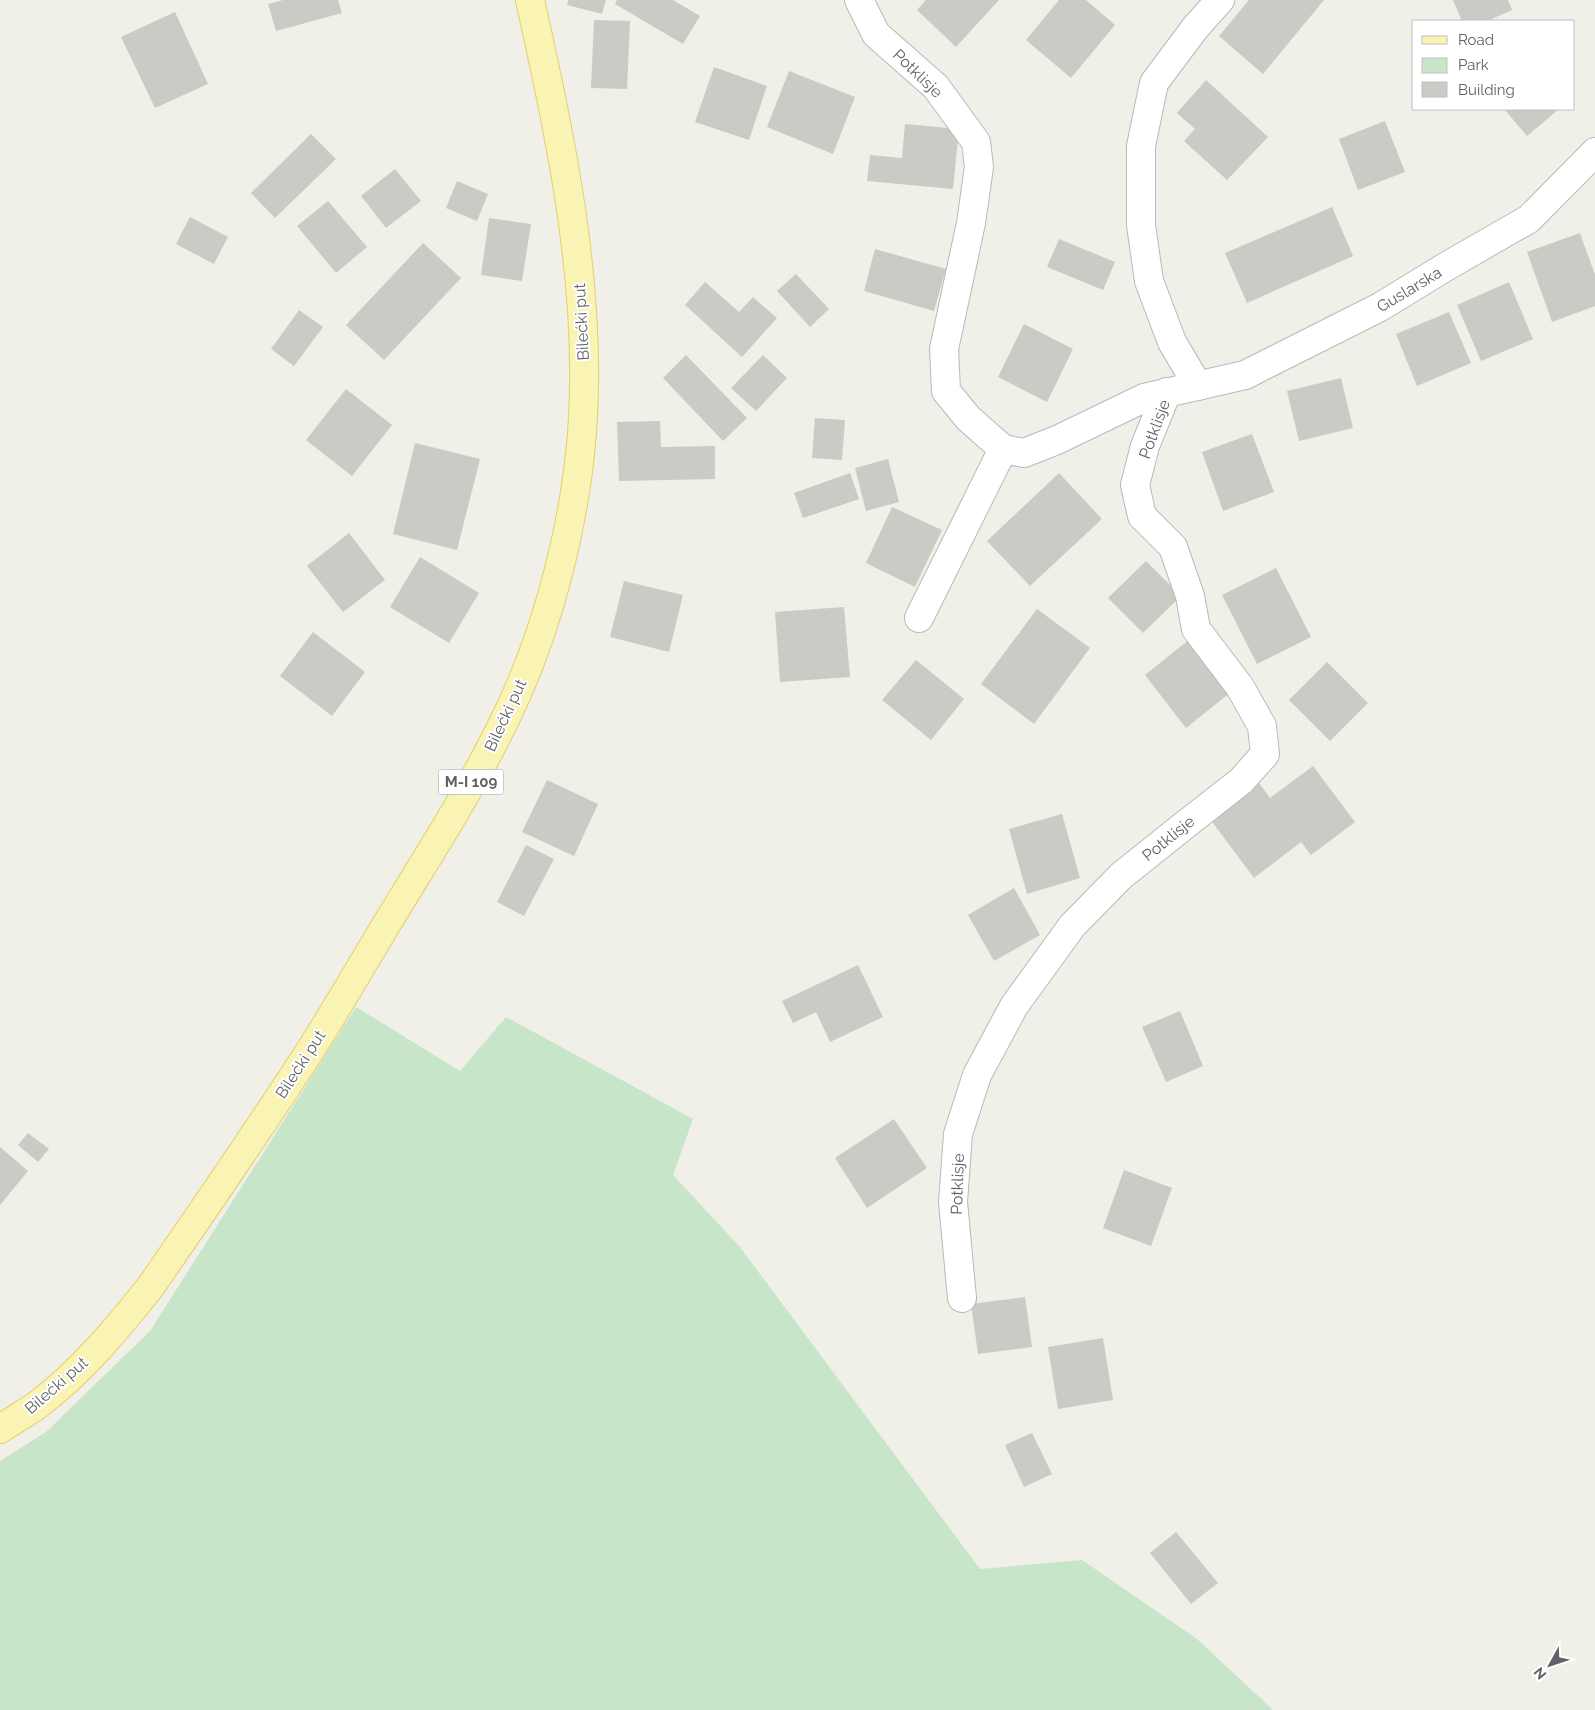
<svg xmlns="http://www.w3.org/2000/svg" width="1595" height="1710" viewBox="0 0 1595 1710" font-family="Raleway,sans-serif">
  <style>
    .green { fill: #c7e5c9 }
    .building { fill: #cbcac4 }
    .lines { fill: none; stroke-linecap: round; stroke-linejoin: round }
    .minor-casing { stroke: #b8b9bd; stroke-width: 30 }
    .major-casing { stroke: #e7cd6a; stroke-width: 30 }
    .minor { stroke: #fff; stroke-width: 28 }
    .major { stroke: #f9f3b4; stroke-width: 28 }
    .labels { text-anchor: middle; stroke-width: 4; stroke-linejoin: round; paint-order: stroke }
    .shield { fill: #fff; stroke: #8f9194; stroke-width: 1 }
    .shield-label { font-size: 15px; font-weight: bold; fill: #5f6266 }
    .street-label { font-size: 16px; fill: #5f6266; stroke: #fff }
  </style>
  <rect width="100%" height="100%" fill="#f0efe8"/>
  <path class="green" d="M356,1007L460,1071L506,1017L693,1119L673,1175L739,1246L980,1569L1082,1560L1197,1639L1273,1710H0V1461L46,1432L150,1331Z"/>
  <g class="building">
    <path d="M283,0H338L342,13L276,31L268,4Z"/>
    <path d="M568,0H606L602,14L567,5Z"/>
    <path d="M617,0H673L700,16L683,44L615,4Z"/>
    <path d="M926,0H999L956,47L917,10Z"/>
    <path d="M1059,0H1086L1115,25L1071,78L1026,40Z"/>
    <path d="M1249,0H1324L1263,74L1219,36Z"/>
    <path d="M1453,0H1508L1512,10L1487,21H1462Z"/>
    <path d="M175,12L208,84L155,108L121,37Z"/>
    <path d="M594,20L630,21L627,89L591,88Z"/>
    <path d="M714,67L767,86L749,140L695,122Z"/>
    <path d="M789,71L855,97L833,154L767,127Z"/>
    <path d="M1206,80L1268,137L1227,180L1184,141L1195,129L1177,113Z"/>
    <path d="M1504,109H1559L1527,136Z"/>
    <path d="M1385,121L1405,172L1358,190L1339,139Z"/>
    <path d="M905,124L959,129L953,189L867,181L870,155L902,158Z"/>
    <path d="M311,134L336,159L275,218L251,193Z"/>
    <path d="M395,169L421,201L386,228L361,196Z"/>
    <path d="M457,181L488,194L477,221L446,208Z"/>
    <path d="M328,201L367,247L336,273L297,226Z"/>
    <path d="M1332,207L1353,256L1247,303L1225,253Z"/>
    <path d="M190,217L228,237L214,264L176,244Z"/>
    <path d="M489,218L531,224L522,281L481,275Z"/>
    <path d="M1580,233L1595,275V306L1552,322L1527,252Z"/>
    <path d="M1059,239L1115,262L1103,290L1047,267Z"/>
    <path d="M423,243L461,278L384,360L346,325Z"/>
    <path d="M875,249L946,269L934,311L864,291Z"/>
    <path d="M796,274L829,309L810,327L777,291Z"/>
    <path d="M705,282L739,312L753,297L777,318L742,357L685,305Z"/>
    <path d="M1509,282L1533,339L1481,361L1457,305Z"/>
    <path d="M299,310L323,327L294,366L271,349Z"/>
    <path d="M1449,312L1471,363L1417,386L1396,334Z"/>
    <path d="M1024,324L1073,349L1047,402L998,377Z"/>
    <path d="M686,355L747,418L723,441L663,378Z"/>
    <path d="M763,355L787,378L756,411L731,388Z"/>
    <path d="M1341,378L1353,428L1299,441L1287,391Z"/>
    <path d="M346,389L392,425L352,476L306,440Z"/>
    <path d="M815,418L845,420L842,460L812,458Z"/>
    <path d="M660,421L661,447L715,446V479L619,481L617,422Z"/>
    <path d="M1252,434L1274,492L1223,511L1202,452Z"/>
    <path d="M415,443L480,459L457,550L393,534Z"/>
    <path d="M888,459L899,502L866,511L855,468Z"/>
    <path d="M850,473L859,499L803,518L794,493Z"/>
    <path d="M1059,473L1102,519L1030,586L987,541Z"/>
    <path d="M892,507L942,530L915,587L866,563Z"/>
    <path d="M349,533L385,580L343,612L307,566Z"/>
    <path d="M420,557L479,593L449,643L390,607Z"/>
    <path d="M1146,561L1181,596L1143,633L1108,598Z"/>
    <path d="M1276,568L1311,637L1257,664L1222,595Z"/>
    <path d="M624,581L683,595L669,652L610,637Z"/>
    <path d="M844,607L850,677L780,682L775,612Z"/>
    <path d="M1037,609L1090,648L1034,724L981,684Z"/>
    <path d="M313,632L365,672L332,716L280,676Z"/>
    <path d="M1190,639L1231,692L1186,728L1145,675Z"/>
    <path d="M916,660L964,699L931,740L882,700Z"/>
    <path d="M1327,662L1368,703L1330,741L1289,700Z"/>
    <path d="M1313,766L1355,822L1311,855L1301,842L1254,878L1210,819L1259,783L1270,798Z"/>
    <path d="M547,780L598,804L574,856L522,832Z"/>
    <path d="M1062,814L1080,878L1027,894L1009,829Z"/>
    <path d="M526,845L554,859L524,916L497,902Z"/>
    <path d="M1014,888L1040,935L994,961L968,915Z"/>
    <path d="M858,965L883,1017L830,1042L816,1012L793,1023L782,1001Z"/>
    <path d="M1180,1011L1203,1066L1166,1082L1142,1027Z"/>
    <path d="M894,1119L927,1168L867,1208L835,1158Z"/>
    <path d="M28,1133L49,1149L38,1162L18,1145Z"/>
    <path d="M0,1147L28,1171L0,1205Z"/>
    <path d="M1124,1170L1172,1188L1151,1246L1103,1228Z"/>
    <path d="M1025,1297L1032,1347L978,1354L971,1304Z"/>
    <path d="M1103,1338L1113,1400L1058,1409L1048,1347Z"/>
    <path d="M1032,1433L1052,1474L1024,1487L1005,1445Z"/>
    <path d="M1176,1532L1218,1583L1191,1604L1150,1553Z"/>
  </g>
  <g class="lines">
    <g class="minor-casing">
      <g id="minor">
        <path d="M859,0L876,34L936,87L976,142L979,167L971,223L944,349L946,391L968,418L1003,449"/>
        <path d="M1198,386L1172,342L1149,281L1141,225V146L1154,83L1195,28L1220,0"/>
        <path d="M1003,449L1024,453L1057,440L1144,398L1245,375L1380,307L1447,266L1529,219L1595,152"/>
        <path d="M919,618L1003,449"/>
        <path d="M962,1298L953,1202L958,1134L977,1075L1014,1006L1072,926L1121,876L1186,824L1241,781L1265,754L1262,726L1240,687L1196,629L1190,596L1173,547L1142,516L1135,485L1145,446L1167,392"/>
      </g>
    </g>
    <g class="major-casing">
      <path id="major" d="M0,1429C12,1421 24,1414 36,1406C80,1373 117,1329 151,1286C206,1206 261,1127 313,1046C338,1006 362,965 386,925C431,851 479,778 515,698C551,618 575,521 582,433C593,288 561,140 530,0"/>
    </g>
    <use href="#minor" class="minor"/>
    <use href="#major" class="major"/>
  </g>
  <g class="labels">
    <rect class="shield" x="438.5" y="769.5" width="65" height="25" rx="4"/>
    <g class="shield-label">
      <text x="471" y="787">M-I 109</text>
    </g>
    <g class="street-label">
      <text transform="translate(918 73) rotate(44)" y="6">Potklisje</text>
      <text transform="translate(1409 289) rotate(-31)" y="6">Guslarska</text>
      <text transform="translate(581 322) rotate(-93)" y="6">Bilećki put</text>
      <text transform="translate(1154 429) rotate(-70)" y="6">Potklisje</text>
      <text transform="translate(505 715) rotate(-65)" y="6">Bilećki put</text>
      <text transform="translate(1168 838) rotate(-39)" y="6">Potklisje</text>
      <text transform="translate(300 1064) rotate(-57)" y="6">Bilećki put</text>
      <text transform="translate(957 1184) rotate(-88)" y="6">Potklisje</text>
      <text transform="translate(56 1385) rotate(-41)" y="6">Bilećki put</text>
    </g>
  </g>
  <rect x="1412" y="20" width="162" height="90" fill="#ffffff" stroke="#bfc0c2"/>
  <rect x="1422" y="36" width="25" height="8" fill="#f9f3b4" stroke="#bfc0c2"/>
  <text x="1458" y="45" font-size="15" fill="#5f6266">Road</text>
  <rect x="1422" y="58" width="25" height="15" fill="#c7e5c9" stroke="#bfc0c2"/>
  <text x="1458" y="70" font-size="15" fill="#5f6266">Park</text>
  <rect x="1422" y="82" width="25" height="15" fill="#cbcac4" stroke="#bfc0c2"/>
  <text x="1458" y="95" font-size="15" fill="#5f6266">Building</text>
  <g transform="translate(1550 1665) rotate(230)" stroke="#ffffff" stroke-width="4" paint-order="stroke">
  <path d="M0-4L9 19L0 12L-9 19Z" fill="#5f6266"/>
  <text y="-8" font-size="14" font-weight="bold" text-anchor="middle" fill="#5f6266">N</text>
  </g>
</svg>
